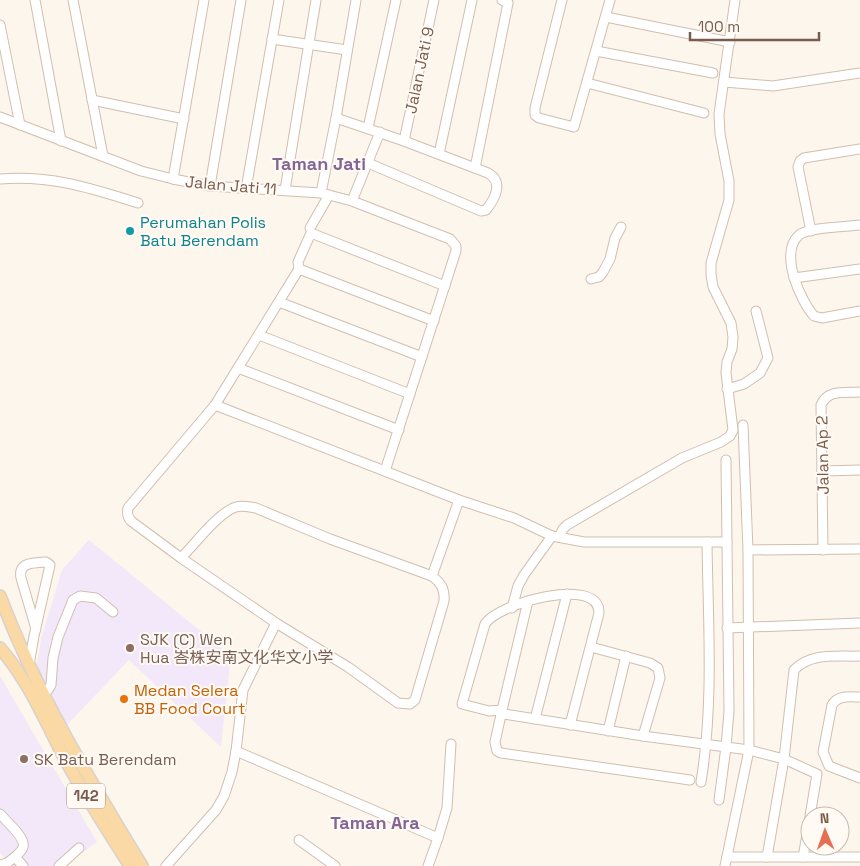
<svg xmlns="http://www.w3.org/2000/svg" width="860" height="866" viewBox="0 0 860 866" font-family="'Space Grotesk','Noto Sans SC',sans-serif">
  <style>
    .education { fill: #f3e8fa }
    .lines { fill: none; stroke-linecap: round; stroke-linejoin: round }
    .minor-casing { stroke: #d1beb0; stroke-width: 11 }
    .major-casing { stroke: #dad1cd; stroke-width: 14 }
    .minor { stroke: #fff; stroke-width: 9 }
    .major { stroke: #fbd9a5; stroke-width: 11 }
    .culture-dot { fill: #0f9aa8; stroke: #fffaf3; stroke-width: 2 }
    .education-dot { fill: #8d6e63; stroke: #fffaf3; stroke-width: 2 }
    .food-dot { fill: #e8710a; stroke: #fffaf3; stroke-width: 2 }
    .labels { text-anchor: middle; stroke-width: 4; stroke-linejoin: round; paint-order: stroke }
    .shield { fill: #fffaf3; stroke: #a28b7f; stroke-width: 1 }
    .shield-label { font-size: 15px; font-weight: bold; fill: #7a5c4d }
    .street-label { font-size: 16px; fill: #7a5c4d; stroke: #fffaf3 }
    .culture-label { font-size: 16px; fill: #0d838f; stroke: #fffaf3; text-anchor: start }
    .education-label { font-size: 16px; fill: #785e54; stroke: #fffaf3; text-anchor: start }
    .food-label { font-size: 16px; fill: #c56008; stroke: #fffaf3; text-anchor: start }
    .neighbourhood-label { font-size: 18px; font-weight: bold; fill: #846695; stroke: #fffaf3 }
  </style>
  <rect width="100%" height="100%" fill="#fdf6ec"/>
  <g class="education">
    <path d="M89,540L231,656L221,747L129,660L64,728L37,666L41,639L62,570Z"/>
    <path d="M0,676L97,842L64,866H13L0,853Z"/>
  </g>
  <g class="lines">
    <g class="minor-casing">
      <g id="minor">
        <path d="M35,0L61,141"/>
        <path d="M73,0L103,156"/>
        <path d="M562,0L535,108V115L539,118L574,127L610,0"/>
        <path d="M606,17L730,42"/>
        <path d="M0,25L20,125"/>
        <path d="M272,39L347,50"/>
        <path d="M596,51L713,73"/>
        <path d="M724,82L773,86L860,73"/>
        <path d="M587,83L704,113"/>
        <path d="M92,100L184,119"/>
        <path d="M0,117L141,171L173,179L210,186L321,193L352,201L450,239L456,246V251L385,471"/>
        <path d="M336,118L404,141L488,173C504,182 495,199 486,210L481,211L368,163"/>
        <path d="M368,128L396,0"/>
        <path d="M404,141L434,0"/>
        <path d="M439,154L472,0"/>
        <path d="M475,168L508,3L502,0"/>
        <path d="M0,179C52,175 90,188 138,203"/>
        <path d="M173,179L204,0"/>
        <path d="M210,186L241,0"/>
        <path d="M246,189L279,0"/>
        <path d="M285,190L316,0"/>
        <path d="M321,193L336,118L356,0"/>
        <path d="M352,201L380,132"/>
        <path d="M860,225C846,227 809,227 799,235C779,253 800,300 814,316L822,318L860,311"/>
        <path d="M310,228L329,195"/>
        <path d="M811,231L798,167L800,161L804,158L860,149"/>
        <path d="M299,269L434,321"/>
        <path d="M794,278L860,269"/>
        <path d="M591,279L599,277L603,272L610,259L615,238L621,227"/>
        <path d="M279,302L422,357"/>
        <path d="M259,335L410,394"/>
        <path d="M238,368L399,430"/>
        <path d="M727,389L744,384L760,373L768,358L756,311"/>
        <path d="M215,405L459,500L514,518L552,536L584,542H727"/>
        <path d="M822,471L860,470"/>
        <path d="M559,537L563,529L567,525L682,458L721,442L730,436L733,430L726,373L727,362L732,349L733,337L731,323L713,287L711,274V263L729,200V181L720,134L719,114L735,0"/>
        <path d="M748,550L860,549"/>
        <path d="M823,550L821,405C828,389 845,393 860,392"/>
        <path d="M181,558C194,545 220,511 236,507C243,505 249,507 256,508L330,539L432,576C441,583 445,589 444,601L415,700L410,704L398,703L348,667L276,623L181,558L131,521C127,517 127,513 128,508L215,405L299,269L298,262L311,233L445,286"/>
        <path d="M432,576L459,500"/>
        <path d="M528,601L502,710L504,714L643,736L749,750L784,759L817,774L810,816"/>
        <path d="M512,608L518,586L524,575L552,536"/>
        <path d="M727,628L860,623"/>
        <path d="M591,647L650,663L658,668L660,678L643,736"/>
        <path d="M29,665L34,636L50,565L46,562C33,563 18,562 21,578L36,629"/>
        <path d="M43,693L48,690L51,685L53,658L58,637L73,600L80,596L96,598L113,612"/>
        <path d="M860,697C849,697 838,695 832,705L823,752L829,766L860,778"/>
        <path d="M535,719L567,594"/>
        <path d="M570,725L599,613C600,575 498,603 485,624L462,704L489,711L502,710L495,742L497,751L501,753L690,780"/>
        <path d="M608,731L626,656"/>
        <path d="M236,751L438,838"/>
        <path d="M701,782C714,702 708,622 707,542"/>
        <path d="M719,800L726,747L729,711L726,460"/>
        <path d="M0,814C6,821 26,838 23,847C22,851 18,854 15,857L23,866"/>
        <path d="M299,840L335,866"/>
        <path d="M727,857H860"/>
        <path d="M767,857L784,759L794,670C811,652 837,657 860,656"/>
        <path d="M803,857L810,818"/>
        <path d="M0,865L7,863L15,857"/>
        <path d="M59,866L79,848"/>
        <path d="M166,866L216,810L224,796L232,772L236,751L243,690L276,623"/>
        <path d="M428,866L438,838L447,808L451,744"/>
        <path d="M725,866L749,750L748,550L743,425"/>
      </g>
    </g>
    <g class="major-casing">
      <g id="major">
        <path d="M0,596C36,692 89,779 142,866"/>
        <path d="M0,648C29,681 46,723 66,761C86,797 108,831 130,866"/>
      </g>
    </g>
    <use href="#minor" class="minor"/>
    <use href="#major" class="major"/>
  </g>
  <circle class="culture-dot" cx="130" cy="231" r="5"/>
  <g class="education-dot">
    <circle cx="130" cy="648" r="5"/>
    <circle cx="24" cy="759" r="5"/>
  </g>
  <circle class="food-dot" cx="124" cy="699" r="5"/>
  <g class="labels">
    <rect class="shield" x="67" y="783.5" width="38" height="25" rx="4"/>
    <g class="shield-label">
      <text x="86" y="801">142</text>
    </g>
    <g class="street-label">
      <text transform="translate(419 70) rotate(-78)" y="6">Jalan Jati 9</text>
      <text transform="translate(231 185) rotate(5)" y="6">Jalan Jati 11</text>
      <text transform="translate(822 455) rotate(-91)" y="6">Jalan Ap 2</text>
    </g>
    <g class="culture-label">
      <text x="140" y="228">Perumahan Polis<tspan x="140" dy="18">Batu Berendam</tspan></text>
    </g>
    <g class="education-label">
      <text x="140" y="645">SJK (C) Wen<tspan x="140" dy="18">Hua 峇株安南文化华文小学</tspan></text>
      <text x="34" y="765">SK Batu Berendam</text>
    </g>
    <g class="food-label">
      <text x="134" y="696">Medan Selera<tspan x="134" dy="18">BB Food Court</tspan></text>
    </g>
    <g class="neighbourhood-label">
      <text x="319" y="170">Taman Jati</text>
      <text x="375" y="829">Taman Ara</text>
    </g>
  </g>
  <g transform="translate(825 831) rotate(358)"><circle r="24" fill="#fffaf3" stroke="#cabbb1"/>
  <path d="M0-4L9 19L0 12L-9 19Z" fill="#e76f51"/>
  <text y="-8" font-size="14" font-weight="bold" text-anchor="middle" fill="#7a5c4d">N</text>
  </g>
  <path d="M690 32v8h129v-8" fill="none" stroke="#7a5c4d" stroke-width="2.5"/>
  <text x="698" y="32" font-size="15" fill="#7a5c4d" stroke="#fffaf3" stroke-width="4" paint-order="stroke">100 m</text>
</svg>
